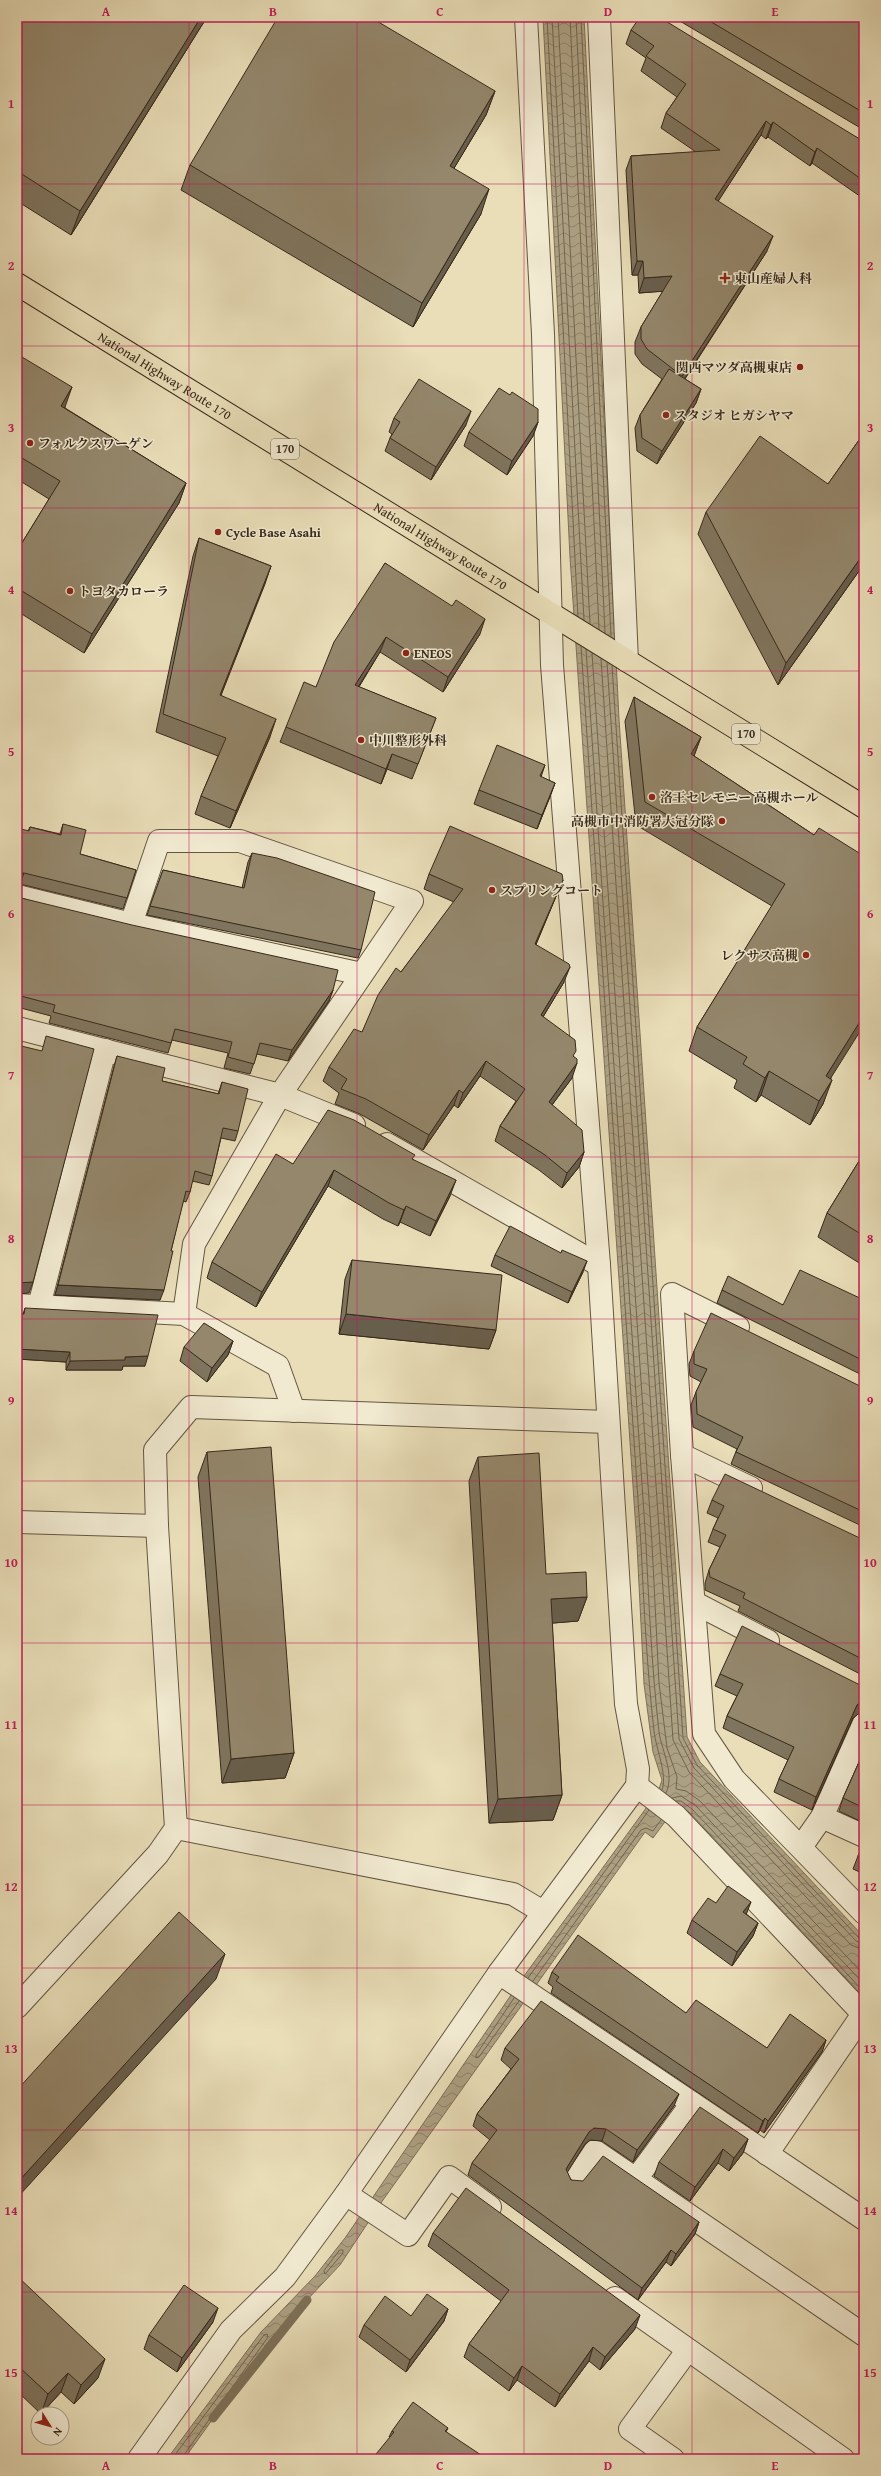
<svg xmlns="http://www.w3.org/2000/svg" width="881" height="2476" viewBox="0 0 881 2476" font-family="'Gentium Book Plus','Noto Serif JP',serif">
  <style>
    .water { fill: url(#water-waves); stroke: #7d7058 }
    .lines { fill: none; stroke-linecap: round; stroke-linejoin: round }
    .shore { stroke: #72644e; stroke-width: 1 }
    .stream { stroke: #7d7058; stroke-width: 9 }
    .minor-casing { stroke: #645642; stroke-width: 24 }
    .highway-casing { stroke: #37291a; stroke-width: 24 }
    .minor { stroke: #f1ead1; stroke-width: 22 }
    .highway { stroke: #e9deb8; stroke-width: 22 }
    .wall { fill: #7f745d; stroke: #37291a }
    .shaded-wall { fill: #685e4c; stroke: #37291a }
    .building { fill: #94876c; stroke: #37291a }
    .grid { fill: none; stroke: #c2185b; stroke-width: 1; stroke-opacity: 0.55 }
    .poi-dot { fill: #8f2418; stroke: #f1ead1; stroke-width: 1.5 }
    .labels { text-anchor: middle; stroke-width: 3; stroke-linejoin: round; paint-order: stroke }
    .shield { fill: #f1ead1; stroke: #6f6351; stroke-width: 1 }
    .shield-label { font-size: 12px; font-weight: bold; fill: #37291a }
    .poi-label { font-size: 13px; font-weight: bold; fill: #37291a; stroke: #f1ead1; text-anchor: start }
    .street-label { font-size: 13px; fill: #37291a; stroke: #f1ead1 }
    .neatline { fill: none; stroke: #c2185b; stroke-width: 1.5 }
    .grid-label { font-size: 13px; text-anchor: middle; font-weight: bold; fill: #c2185b }
  </style>
  <defs>
    <pattern id="water-waves" width="16" height="10" patternUnits="userSpaceOnUse"><rect width="16" height="10" fill="#aca082"/><path d="M0 5q4-4 8 0t8 0" fill="none" stroke="#8d826a"/></pattern>
  </defs>
  <rect width="100%" height="100%" fill="#e9deb8"/>
  <filter id="stains"><feTurbulence type="fractalNoise" baseFrequency=".005" numOctaves="4"/><feColorMatrix values="0 0 0 0 .2 0 0 0 0 .09 0 0 0 0 .02 0 0 0 .5 -.17"/></filter>
  <radialGradient id="worn" r=".72"><stop offset=".6" stop-color="#630" stop-opacity="0"/><stop offset="1" stop-color="#630" stop-opacity=".3"/></radialGradient>
  <path class="water" d="M543,17H584L619,719L687,1737L700,1762L864,1937V1997L689,1812L678,1804L653,1838L645,1832L383,2200L340,2265L271,2338L184,2459H167L261,2332L315,2276L345,2238L524,1976L644,1811L659,1789L662,1780L653,1752L644,1684L637,1545L570,557Z"/>
  <g class="lines">
    <g class="shore">
      <path d="M547,17L578,617"/>
      <path d="M552,17L584,620"/>
      <path d="M558,17L590,624"/>
      <path d="M570,17L599,629"/>
      <path d="M576,17L605,633"/>
      <path d="M581,17L611,636"/>
      <path d="M581,646L641,1545C644,1607 647,1669 654,1731C656,1749 668,1776 662,1790"/>
      <path d="M586,649L646,1544C649,1607 652,1670 659,1732C662,1752 675,1774 666,1793"/>
      <path d="M592,653L652,1544L659,1683L667,1748L677,1777L676,1789L686,1791L700,1801L864,1975"/>
      <path d="M601,659L673,1740L689,1772L851,1945L864,1950"/>
      <path d="M607,662L679,1739L694,1768L856,1941L864,1944"/>
      <path d="M612,666L683,1738L697,1765L859,1938L864,1939"/>
      <path d="M672,1798L681,1796L696,1806L864,1984"/>
      <path d="M676,1801H681L692,1809L864,1992"/>
      <path d="M528,1978L649,1810"/>
      <path d="M533,1981L641,1830L646,1828L653,1831L661,1820"/>
      <path d="M514,1998L476,2055V2058L479,2057L519,2001"/>
      <path d="M340,2250H343V2253L325,2274L324,2271Z"/>
      <path d="M172,2459L264,2335L267,2334L268,2337L181,2459"/>
    </g>
    <path class="stream" d="M213,2418L307,2300"/>
    <g class="minor-casing">
      <g id="minor">
        <path d="M599,17L627,661"/>
        <path d="M17,896L131,924L159,841H240L412,901L280,1095L194,1244L184,1314"/>
        <path d="M131,924L362,974"/>
        <path d="M17,1028L280,1095L354,1125"/>
        <path d="M387,1144L599,1265"/>
        <path d="M17,1305L184,1314L278,1366L294,1411"/>
        <path d="M39,1306L105,1050"/>
        <path d="M738,1327L672,1294L682,1455L704,1734L734,1779L864,1913"/>
        <path d="M682,1455L751,1488"/>
        <path d="M17,1522L157,1526"/>
        <path d="M695,1603L768,1641"/>
        <path d="M637,1786L676,1816L864,2015"/>
        <path d="M822,1817L864,1836"/>
        <path d="M176,1828L513,1894L543,1912"/>
        <path d="M801,1847L822,1817L864,1723"/>
        <path d="M499,1973L864,2219"/>
        <path d="M17,2007L158,1854L176,1828L157,1526L155,1450L191,1407L608,1422"/>
        <path d="M767,2154L863,2014"/>
        <path d="M636,2179L692,2103"/>
        <path d="M574,2182L595,2151L864,2335"/>
        <path d="M346,2194L408,2235L449,2177L490,2207"/>
        <path d="M615,2298L843,2459"/>
        <path d="M139,2459L231,2330L285,2277L346,2194L499,1973L637,1786L638,1769L626,1704L599,1265L552,665L543,334L526,17"/>
        <path d="M673,2459L630,2429L687,2351"/>
      </g>
    </g>
    <g class="highway-casing">
      <g id="highway">
        <path id="s1" d="M17,284L864,807"/>
      </g>
    </g>
    <use href="#minor" class="minor"/>
    <use href="#highway" class="highway"/>
  </g>
  <g class="wall">
    <path d="M17,17H207L71,235L17,201Z"/>
    <path d="M673,17H864V130Z"/>
    <path d="M631,30L864,141V199L812,163L810,166L768,137L766,139L761,135L718,201L767,251L685,379L701,389L696,403L657,464L637,451L635,428L640,415L662,379L642,364L635,354V342L641,327L663,291L639,293L638,275H632L626,170L631,156L696,152L661,128L666,113L677,97L641,71L646,58L626,44Z"/>
    <path d="M495,91L486,115L454,168L481,214L413,327L181,190L190,165Z"/>
    <path d="M17,354L65,407V408L186,483L179,503L84,653L17,611V551L49,499L17,479Z"/>
    <path d="M394,418L466,425L431,480L385,451L390,438L392,434L389,432Z"/>
    <path d="M538,422L533,436L507,475L464,446L469,432Z"/>
    <path d="M864,433V564L778,685L698,534L706,512L828,484Z"/>
    <path d="M199,538L271,566L221,695L270,737L230,828L195,814L201,796L218,756L156,732L193,556Z"/>
    <path d="M385,563L480,634L443,692L380,652L359,687L436,718L412,779L387,769L381,784L280,742L286,727L316,687Z"/>
    <path d="M634,697L701,737L694,756L814,835L831,1079L823,1104L810,1125L761,1095L756,1102L734,1088L737,1080L689,1051L697,1027L772,906L636,825L625,721Z"/>
    <path d="M545,765L541,777L555,783L537,829L474,804L479,790Z"/>
    <path d="M63,824L80,854L136,870L123,909L20,884L28,831L30,827L60,834Z"/>
    <path d="M252,853L361,950L358,958L147,915L163,870L242,888L248,862Z"/>
    <path d="M429,874L563,880L557,894L536,944L564,982L543,1017L574,1057L572,1078L552,1105L584,1152L579,1167L562,1188L539,1170L495,1141L500,1126L516,1101L480,1076L458,1108L454,1105L423,1150L360,1114L335,1104L339,1093L323,1081L329,1067L362,1032L401,972L454,902L424,889Z"/>
    <path d="M17,897H18L333,990L329,1001L288,1061L257,1054L250,1074L224,1068L228,1053L172,1040L168,1053L49,1023L51,1016L17,1007Z"/>
    <path d="M117,1056L162,1081L218,1094L222,1082L238,1131L235,1141L221,1138L212,1176L209,1185L192,1181L190,1192L186,1202L183,1201L171,1251L160,1300L55,1295L114,1066Z"/>
    <path d="M864,1153V1266L818,1237L827,1213Z"/>
    <path d="M413,1159L450,1196L430,1236L400,1222L398,1226L383,1219L328,1186L256,1307L207,1278L212,1262L293,1164Z"/>
    <path d="M561,1253L583,1272L568,1303L491,1266L495,1255Z"/>
    <path d="M352,1260L496,1330L489,1349L339,1334L345,1279Z"/>
    <path d="M722,1290L783,1305L864,1300V1376L717,1303Z"/>
    <path d="M25,1308L145,1366H123L122,1370H66V1362L17,1359V1314H23Z"/>
    <path d="M233,1341L228,1355L207,1382L180,1361L184,1347Z"/>
    <path d="M694,1351L864,1388V1527L731,1464L737,1449L693,1427L691,1405L696,1392L701,1382L690,1376L689,1364Z"/>
    <path d="M207,1452L294,1753L285,1778L222,1783L198,1477Z"/>
    <path d="M478,1457L546,1574L587,1597L578,1621L552,1623L562,1795L553,1820L489,1823L469,1481Z"/>
    <path d="M712,1500L864,1540V1676L738,1611L740,1606L705,1590V1583L709,1570L720,1547L708,1542L713,1529L718,1518L707,1513Z"/>
    <path d="M720,1674L864,1687V1711H862L853,1718L812,1810L774,1792L779,1779L788,1760L723,1728L727,1716L737,1696L715,1686Z"/>
    <path d="M864,1751V1823L839,1811L843,1798Z"/>
    <path d="M864,1843V1874L853,1869L858,1856Z"/>
    <path d="M716,1903L746,1914L758,1923L753,1936L732,1966L687,1933L692,1920Z"/>
    <path d="M552,1972L686,2013L767,2048L826,2040L822,2052L764,2133L760,2130L758,2133L551,1993L553,1987L548,1983Z"/>
    <path d="M505,2048L674,2106L633,2162L602,2141L590,2140L585,2144L567,2172L571,2180L699,2222L695,2234L671,2266L666,2262L638,2300L468,2175L472,2163L490,2140L473,2126L477,2114L511,2069L501,2060Z"/>
    <path d="M748,2139L743,2153L729,2171L718,2163L690,2201L654,2176L659,2162Z"/>
    <path d="M433,2233L635,2329L600,2370L589,2361L555,2407L517,2380L509,2391L464,2357L469,2344L501,2301L428,2246Z"/>
    <path d="M17,2276L98,2378L74,2404L61,2392L41,2414L17,2391Z"/>
    <path d="M448,2309L444,2321L406,2372L359,2337L364,2325Z"/>
    <path d="M213,2322L177,2372L144,2349L149,2335Z"/>
    <path d="M448,2428L446,2432L389,2437L392,2431Z"/>
  </g>
  <g class="shaded-wall">
    <path d="M201,17H207L71,235L80,211Z"/>
    <path d="M495,91L486,115L441,190L450,166Z"/>
    <path d="M766,121L761,135L710,214L715,199Z"/>
    <path d="M773,122L768,137L766,139L771,125Z"/>
    <path d="M817,148L812,163L810,166L815,152Z"/>
    <path d="M489,189L481,214L413,327L422,303Z"/>
    <path d="M773,236L767,251L677,390L682,376Z"/>
    <path d="M637,261H643L638,275H632Z"/>
    <path d="M672,276L667,291L639,293L644,278Z"/>
    <path d="M72,387L65,407L54,425L61,406Z"/>
    <path d="M701,389L696,403L657,464L662,451Z"/>
    <path d="M471,411L466,425L431,480L436,467Z"/>
    <path d="M538,422L533,436L507,475L512,461Z"/>
    <path d="M186,483L179,503L84,653L92,634Z"/>
    <path d="M864,553V564L778,685L786,663Z"/>
    <path d="M271,566L265,584L214,713L220,695Z"/>
    <path d="M485,619L480,634L443,692L448,677Z"/>
    <path d="M386,637L380,652L350,700L355,685Z"/>
    <path d="M276,719L270,737L230,828L236,811Z"/>
    <path d="M701,737L692,761L691,754Z"/>
    <path d="M392,754L387,769L381,784L386,769Z"/>
    <path d="M555,783L550,797L537,829L542,815Z"/>
    <path d="M17,873H24L20,884H17Z"/>
    <path d="M563,880L557,894L530,959L535,944Z"/>
    <path d="M570,967L564,982L535,1030L541,1015Z"/>
    <path d="M333,990L329,1001L288,1061L292,1050Z"/>
    <path d="M864,1015V1025L817,1100L826,1076Z"/>
    <path d="M486,1061L480,1076L458,1108L463,1093Z"/>
    <path d="M577,1063L572,1078L543,1117L549,1102Z"/>
    <path d="M769,1071L761,1095L756,1102L765,1078Z"/>
    <path d="M832,1080L823,1104L810,1125L819,1101Z"/>
    <path d="M459,1090L454,1105L423,1150L429,1135Z"/>
    <path d="M584,1152L579,1167L562,1188L567,1173Z"/>
    <path d="M334,1170L328,1186L256,1307L262,1292Z"/>
    <path d="M456,1180L450,1196L430,1236L436,1221Z"/>
    <path d="M406,1206L400,1222L398,1226L404,1210Z"/>
    <path d="M587,1261L583,1272L568,1303L572,1292Z"/>
    <path d="M33,1282L29,1293L17,1294V1283Z"/>
    <path d="M58,1285L164,1290L160,1300L55,1295Z"/>
    <path d="M346,1314L496,1330L489,1349L339,1334Z"/>
    <path d="M233,1341L228,1355L207,1382L212,1368Z"/>
    <path d="M17,1349L70,1352L66,1362L17,1359Z"/>
    <path d="M148,1356L145,1366H123L122,1370H66L70,1361L125,1357Z"/>
    <path d="M587,1597L578,1621L542,1624L551,1599Z"/>
    <path d="M864,1700V1706L862,1711L853,1718L812,1810L816,1797L857,1705Z"/>
    <path d="M294,1753L285,1778L222,1783L231,1759Z"/>
    <path d="M562,1795L553,1820L489,1823L498,1799Z"/>
    <path d="M751,1902L746,1915L743,1912Z"/>
    <path d="M758,1923L753,1936L732,1966L737,1952Z"/>
    <path d="M225,1954L216,1979L17,2198V2183Z"/>
    <path d="M826,2040L822,2052L764,2133L768,2121Z"/>
    <path d="M679,2094L674,2106L633,2162L637,2150Z"/>
    <path d="M765,2118L760,2130L758,2133L763,2121Z"/>
    <path d="M594,2128L606,2129L602,2141L590,2140L585,2144L562,2181L566,2169L589,2132Z"/>
    <path d="M748,2139L743,2153L729,2171L734,2158Z"/>
    <path d="M723,2149L718,2163L690,2201L695,2187Z"/>
    <path d="M699,2222L695,2234L671,2266L676,2254Z"/>
    <path d="M671,2250L666,2262L638,2300L642,2288Z"/>
    <path d="M218,2308L213,2322L177,2372L182,2358Z"/>
    <path d="M448,2309L444,2321L406,2372L410,2360Z"/>
    <path d="M640,2315L635,2329L600,2370L605,2357Z"/>
    <path d="M593,2347L589,2361L555,2407L560,2394Z"/>
    <path d="M105,2359L98,2378L74,2404L81,2385Z"/>
    <path d="M522,2366L517,2380L509,2391L514,2378Z"/>
    <path d="M68,2373L61,2392L41,2414L48,2394Z"/>
  </g>
  <g class="building">
    <path d="M17,17H201L80,211L17,171Z"/>
    <path d="M278,17H370L495,91L450,166L489,189L422,303L190,165Z"/>
    <path d="M640,17H659L863,141H864V181L817,148L815,152L773,122L771,125L766,121L715,199L773,236L682,376L647,349L641,339V327L672,276L644,278L643,261H637L631,156L720,150L666,113L686,84L646,56L654,46L631,30Z"/>
    <path d="M703,17H864V113Z"/>
    <path d="M17,354L72,387L61,406L186,483L92,634L17,588V551L60,481L17,455Z"/>
    <path d="M669,369L701,389L662,451L642,438L640,415Z"/>
    <path d="M419,379L471,411L436,467L390,438L400,422L394,418Z"/>
    <path d="M499,388L510,395L512,392L538,409V422L512,461L469,432Z"/>
    <path d="M864,433V553L786,663L706,512L760,436L828,484Z"/>
    <path d="M199,538L271,566L220,695L276,719L236,811L201,796L226,738L163,714Z"/>
    <path d="M385,563L452,606L456,600L485,619L448,677L386,637L355,685L436,718L418,764L392,754L386,769L286,727L304,682L316,687L334,642Z"/>
    <path d="M634,697L701,737L691,754L814,835L819,828L864,856V1015L826,1076L832,1080L819,1101L769,1071L765,1078L743,1064L747,1057L697,1027L785,884L645,802Z"/>
    <path d="M497,745L545,765L540,776L555,783L542,815L479,790Z"/>
    <path d="M63,824L86,830L80,854L136,870L127,898L24,873H17V828L29,831L30,827L61,835Z"/>
    <path d="M450,826L562,874L563,880L535,944L569,964L570,967L541,1015L575,1040L576,1051L573,1056L577,1059V1063L549,1102L582,1130L584,1152L567,1173L545,1155L500,1126L525,1089L486,1061L463,1093L459,1090L429,1135L366,1099L341,1089L347,1079L329,1067L354,1029L362,1032L378,995L396,968L401,972L463,889L429,874Z"/>
    <path d="M252,853L277,858L375,892L361,950L150,906L163,870L244,888Z"/>
    <path d="M17,897L132,925L338,970L333,990L292,1050L260,1043L254,1064L228,1057L232,1042L175,1029L171,1043L53,1012L55,1005L17,995Z"/>
    <path d="M46,1036L94,1049L33,1282L17,1283V1045L42,1051Z"/>
    <path d="M117,1056L165,1068L162,1081L219,1094L222,1082L248,1089L238,1131L223,1128L212,1176L195,1171L190,1192L186,1191L171,1251H173L164,1290L58,1285Z"/>
    <path d="M328,1110L354,1120L415,1155L412,1159L456,1180L436,1221L406,1206L404,1210L389,1203L334,1170L262,1292L212,1262L276,1154L293,1164Z"/>
    <path d="M864,1153V1236L827,1213Z"/>
    <path d="M510,1226L561,1253L562,1250L587,1261L572,1292L495,1255Z"/>
    <path d="M352,1260L502,1275L496,1330L346,1314Z"/>
    <path d="M800,1270L864,1300V1361L722,1290L728,1276L783,1305Z"/>
    <path d="M25,1308L158,1315L148,1356L125,1357V1360L70,1361V1352L17,1349V1314H24Z"/>
    <path d="M711,1313L864,1388V1512L736,1452L743,1437L697,1414L696,1392L707,1369L694,1364V1351Z"/>
    <path d="M204,1323L233,1341L212,1368L184,1347Z"/>
    <path d="M271,1447L294,1753L231,1759L207,1452Z"/>
    <path d="M539,1453L546,1574L586,1572L587,1597L551,1599L562,1795L498,1799L478,1457Z"/>
    <path d="M725,1474L864,1540V1660L743,1598L745,1593L710,1577L709,1570L726,1535L713,1529L724,1506L712,1500Z"/>
    <path d="M742,1626L864,1687V1700L857,1705L816,1797L779,1779L794,1747L727,1716L743,1684L720,1674Z"/>
    <path d="M864,1751V1808L843,1798Z"/>
    <path d="M864,1843V1859L858,1856Z"/>
    <path d="M728,1886L751,1902L743,1912L758,1923L737,1952L692,1920L708,1898L716,1903Z"/>
    <path d="M179,1912L225,1954L17,2183V2090Z"/>
    <path d="M578,1935L686,2013L696,2000L767,2048L790,2014L826,2040L768,2121L765,2118L763,2121L556,1981L559,1977L552,1972Z"/>
    <path d="M541,2001L679,2094L637,2150L606,2129L594,2128L589,2132L566,2169L571,2180L583,2181L603,2156L699,2222L676,2254L671,2250L642,2288L472,2163L497,2130L477,2114L519,2059L505,2048Z"/>
    <path d="M700,2107L748,2139L734,2158L723,2149L695,2187L659,2162Z"/>
    <path d="M466,2188L640,2315L605,2357L593,2347L560,2394L522,2366L514,2378L469,2344L509,2290L433,2233Z"/>
    <path d="M17,2276L105,2359L81,2385L68,2373L48,2394L17,2365Z"/>
    <path d="M184,2285L218,2308L182,2358L149,2335Z"/>
    <path d="M427,2294L448,2309L410,2360L364,2325L385,2296L411,2316Z"/>
    <path d="M413,2402L448,2428L445,2431L487,2459H372L394,2432L392,2431Z"/>
  </g>
  <path class="grid" d="M189,17V2459M357,17V2459M524,17V2459M692,17V2459M17,184H864M17,346H864M17,508H864M17,671H864M17,833H864M17,995H864M17,1157H864M17,1319H864M17,1481H864M17,1643H864M17,1805H864M17,1968H864M17,2130H864M17,2292H864"/>
  <g class="poi-dot">
    <path d="M723 272h4v4h4v4h-4v4h-4v-4h-4v-4h4z"/>
    <circle cx="800" cy="367" r="4"/>
    <circle cx="666" cy="415" r="4"/>
    <circle cx="30" cy="443" r="4"/>
    <circle cx="218" cy="532" r="4"/>
    <circle cx="70" cy="591" r="4"/>
    <circle cx="406" cy="653" r="4"/>
    <circle cx="361" cy="740" r="4"/>
    <circle cx="652" cy="797" r="4"/>
    <circle cx="722" cy="821" r="4"/>
    <circle cx="492" cy="890" r="4"/>
    <circle cx="806" cy="955" r="4"/>
  </g>
  <g class="labels">
    <g class="shield">
      <rect x="271" y="439" width="28" height="20" rx="3"/>
      <rect x="732" y="724" width="28" height="20" rx="3"/>
    </g>
    <g class="shield-label">
      <text x="285" y="453">170</text>
      <text x="746" y="738">170</text>
    </g>
    <g class="poi-label">
      <text x="734" y="283">東山産婦人科</text>
      <text x="792" y="372" text-anchor="end">関西マツダ高槻東店</text>
      <text x="674" y="420">スタジオ ヒガシヤマ</text>
      <text x="38" y="448">フォルクスワーゲン</text>
      <text x="226" y="537">Cycle Base Asahi</text>
      <text x="78" y="596">トヨタカローラ</text>
      <text x="414" y="658">ENEOS</text>
      <text x="369" y="745">中川整形外科</text>
      <text x="660" y="802">洛王セレモニー 高槻ホール</text>
      <text x="714" y="826" text-anchor="end">高槻市中消防署大冠分隊</text>
      <text x="500" y="895">スプリングコート</text>
      <text x="798" y="960" text-anchor="end">レクサス高槻</text>
    </g>
    <g class="street-label">
      <text dy="5" stroke="none"><textPath href="#s1" startOffset="174">National Highway Route 170</textPath></text>
      <text dy="5" stroke="none"><textPath href="#s1" startOffset="498">National Highway Route 170</textPath></text>
    </g>
  </g>
  <rect width="881" height="2476" fill="none" stroke="#e9deb8" stroke-width="44"/>
  <g transform="translate(50 2426) rotate(127)"><circle r="19" fill="#f1ead1" stroke="#a79d88"/>
  <path d="M0-3L7 15L0 10L-7 15Z" fill="#8f2418"/>
  <text y="-6" font-size="11" font-weight="bold" text-anchor="middle" fill="#37291a">N</text>
  </g>
  <rect x="22" y="22" width="837" height="2432" class="neatline"/>
  <g class="grid-label">
    <text x="106" y="16">A</text>
    <text x="273" y="16">B</text>
    <text x="440" y="16">C</text>
    <text x="608" y="16">D</text>
    <text x="775" y="16">E</text>
    <text x="11" y="108">1</text>
    <text x="870" y="108">1</text>
    <text x="11" y="270">2</text>
    <text x="870" y="270">2</text>
    <text x="11" y="432">3</text>
    <text x="870" y="432">3</text>
    <text x="11" y="594">4</text>
    <text x="870" y="594">4</text>
    <text x="11" y="756">5</text>
    <text x="870" y="756">5</text>
    <text x="11" y="918">6</text>
    <text x="870" y="918">6</text>
    <text x="11" y="1080">7</text>
    <text x="870" y="1080">7</text>
    <text x="11" y="1243">8</text>
    <text x="870" y="1243">8</text>
    <text x="11" y="1405">9</text>
    <text x="870" y="1405">9</text>
    <text x="11" y="1567">10</text>
    <text x="870" y="1567">10</text>
    <text x="11" y="1729">11</text>
    <text x="870" y="1729">11</text>
    <text x="11" y="1891">12</text>
    <text x="870" y="1891">12</text>
    <text x="11" y="2053">13</text>
    <text x="870" y="2053">13</text>
    <text x="11" y="2215">14</text>
    <text x="870" y="2215">14</text>
    <text x="11" y="2377">15</text>
    <text x="870" y="2377">15</text>
    <text x="106" y="2470">A</text>
    <text x="273" y="2470">B</text>
    <text x="440" y="2470">C</text>
    <text x="608" y="2470">D</text>
    <text x="775" y="2470">E</text>
  </g>
  <rect width="100%" height="100%" filter="url(#stains)"/>
  <rect width="100%" height="100%" fill="url(#worn)"/>
</svg>
